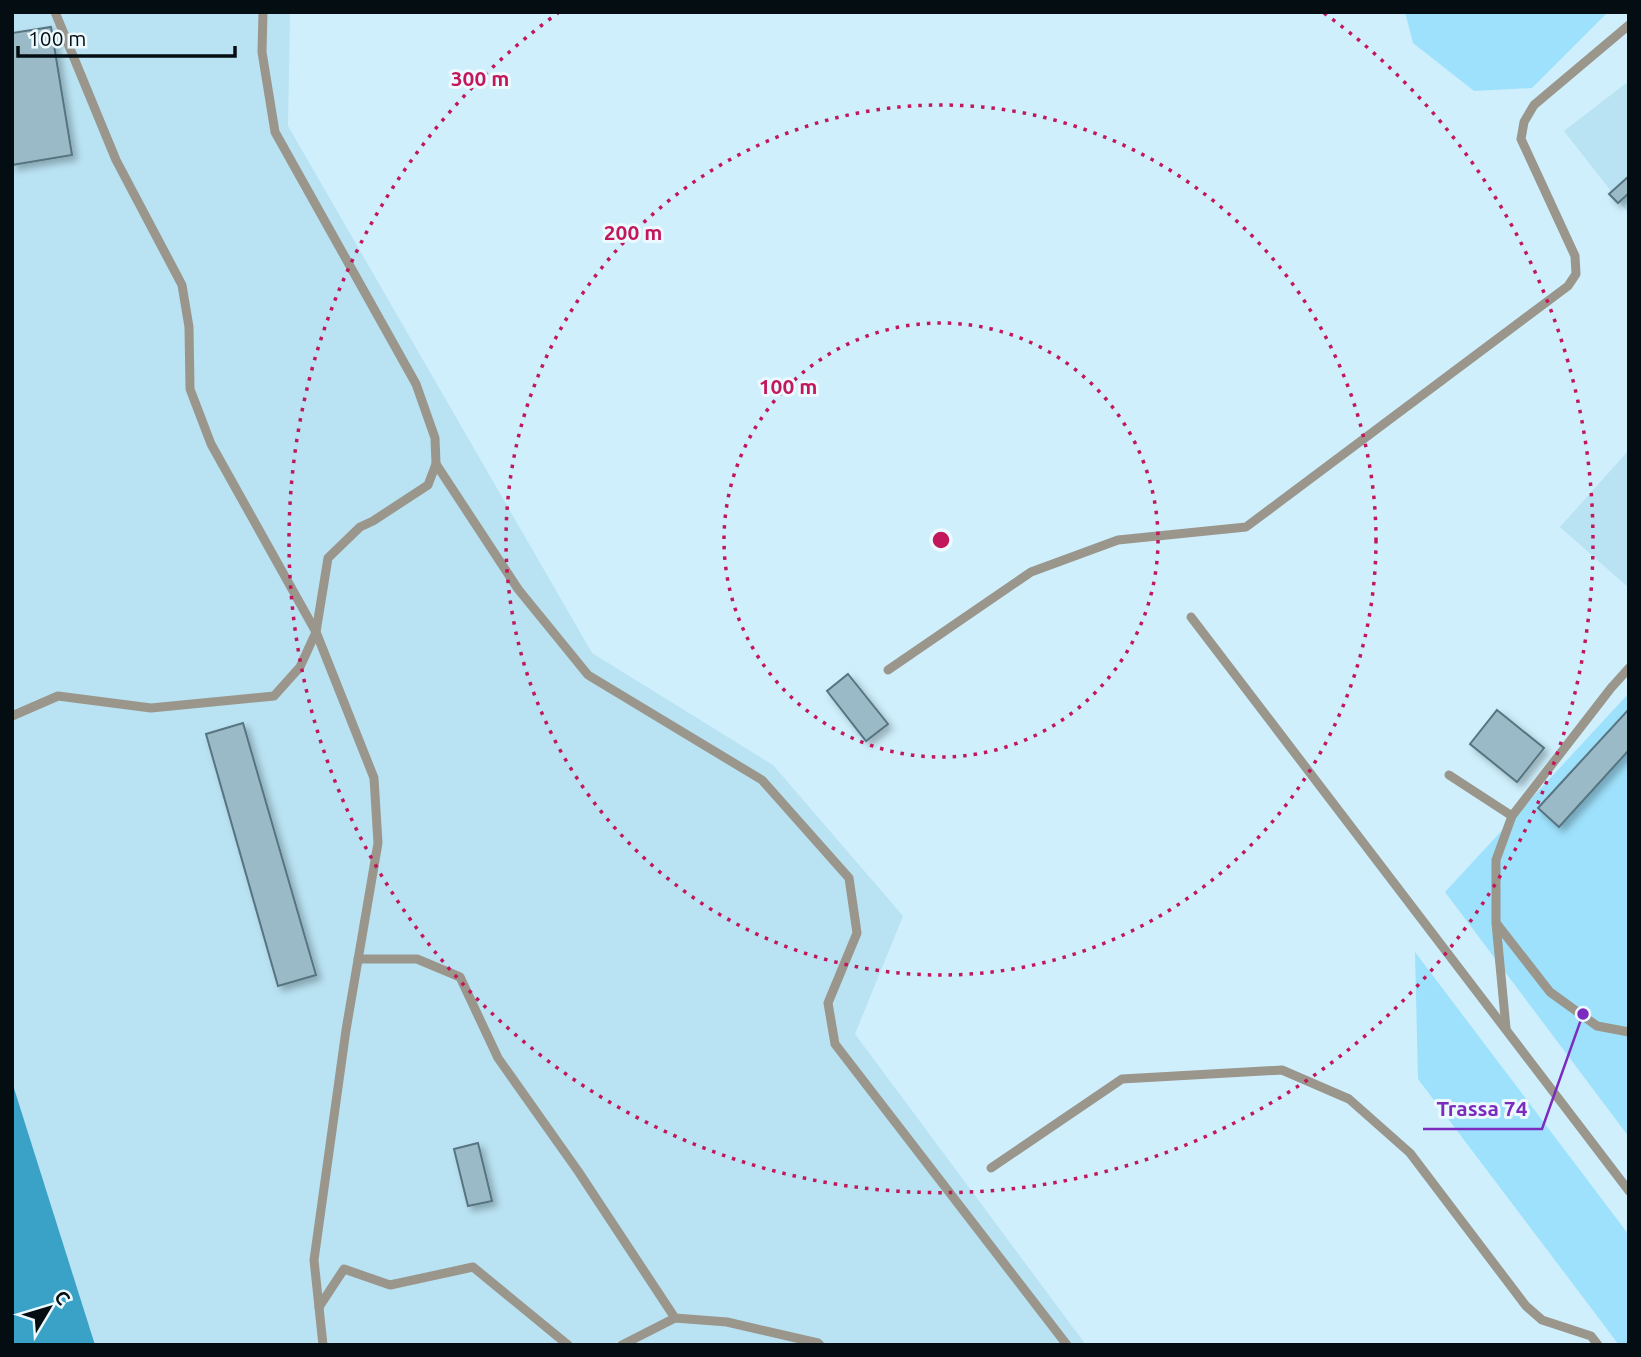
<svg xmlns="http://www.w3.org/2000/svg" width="1641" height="1357" viewBox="0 0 1641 1357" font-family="Ubuntu,sans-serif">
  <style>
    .built { fill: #b9e2f2 }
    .green { fill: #9ee1fc }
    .water { fill: #39a2c6 }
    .building { fill: #9bbac7; stroke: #577480; stroke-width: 2; filter: url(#shadow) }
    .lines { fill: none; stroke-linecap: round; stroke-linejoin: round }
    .lane { stroke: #9a968b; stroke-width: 9 }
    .ring { fill: none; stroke: #c2185b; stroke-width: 3.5; stroke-dasharray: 3.5 7 }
    .centre { fill: #c2185b; stroke: #ecf9fe; stroke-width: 3.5 }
    .ring-label { font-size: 21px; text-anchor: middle; font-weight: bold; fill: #c2185b; stroke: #ecf9fe; stroke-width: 6; stroke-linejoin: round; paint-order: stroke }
    .leader { fill: none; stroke: #7b2cbf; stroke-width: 2.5 }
    .callout-dot { fill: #7b2cbf; stroke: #ecf9fe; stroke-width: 2.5 }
    .callout-label { font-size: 21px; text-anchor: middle; font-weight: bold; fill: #7b2cbf; stroke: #ecf9fe; stroke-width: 6; stroke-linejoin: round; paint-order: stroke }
  </style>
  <defs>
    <filter id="shadow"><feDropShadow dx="4.5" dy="4.5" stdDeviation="3.5" flood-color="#0004"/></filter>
  </defs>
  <rect width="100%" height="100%" fill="#cfeffd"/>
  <g class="built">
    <path d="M12,12H290L288,126L592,653L773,765L903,916L855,1034L1086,1345H12Z"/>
    <path d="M1629,81V214L1564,131Z"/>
    <path d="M1629,450V588L1560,527Z"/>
  </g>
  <g class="green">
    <path d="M1405,12H1608L1532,88L1474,91L1413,43Z"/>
    <path d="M1629,693V1137L1445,892Z"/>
    <path d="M1415,952L1629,1235V1345H1619L1418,1079Z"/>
  </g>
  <path class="water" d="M12,1082L95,1345H12Z"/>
  <g class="building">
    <path d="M51,27L72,155L12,165V33Z"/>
    <path d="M1629,176V193L1618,203L1609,194Z"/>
    <path d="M848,674L888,724L866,741L827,691Z"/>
    <path d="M1629,709V750L1559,827L1538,808Z"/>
    <path d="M1497,710L1544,748L1517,782L1470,744Z"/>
    <path d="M243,723L316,975L278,986L206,734Z"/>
    <path d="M478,1143L492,1201L468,1206L454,1149Z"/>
  </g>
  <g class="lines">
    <g class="lane">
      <path d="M55,12L116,160L182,285L189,327L190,389L211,444L316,632L374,778L378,843L346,1030L314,1260L323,1345"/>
      <path d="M436,464L518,589L588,675L762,780L849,878L857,933L828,1003L835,1044L1067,1345"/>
      <path d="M1191,617L1629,1191"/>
      <path d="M888,670L1031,572L1118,540L1246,527L1568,286L1576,274L1575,256L1521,139L1524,122L1534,105L1629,25"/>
      <path d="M12,716L58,696L151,708L274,696L300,667L316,632L328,558L360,527L373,521L428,485L436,464L435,438L416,384L275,132L262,52L263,12"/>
      <path d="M1449,775L1512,816"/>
      <path d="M1497,924L1550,992L1597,1026L1629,1032"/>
      <path d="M358,959H417L460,977L498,1058L578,1171L675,1318L727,1322L818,1343L820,1345"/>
      <path d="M1506,1028L1496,923V860L1512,816L1611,688L1629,668"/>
      <path d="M991,1168L1122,1079L1282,1070L1349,1099L1410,1153L1526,1306L1542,1320L1591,1336L1598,1345"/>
      <path d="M319,1307L344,1269L390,1285L473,1267L568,1345"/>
      <path d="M622,1345L675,1318"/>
    </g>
  </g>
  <g class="ring">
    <circle cx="941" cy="540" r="217"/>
    <circle cx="941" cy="540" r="435"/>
    <path d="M1324 13A652 652 0 1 1 558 13"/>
  </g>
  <circle cx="941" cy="540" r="10" class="centre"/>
  <g class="ring-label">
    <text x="480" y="86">300 m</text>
    <text x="633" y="240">200 m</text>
    <text x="788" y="394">100 m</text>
  </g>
  <path class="leader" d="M1583 1014L1542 1129H1423"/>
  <circle class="callout-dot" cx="1583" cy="1014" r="7"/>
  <g class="callout-label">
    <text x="1482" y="1116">Trassa 74</text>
  </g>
  <rect width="1641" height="1357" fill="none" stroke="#040e12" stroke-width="28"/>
  <g transform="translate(49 1308) rotate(52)" stroke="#ecf9fe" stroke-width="5" paint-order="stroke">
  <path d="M0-5L12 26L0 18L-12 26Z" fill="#040e12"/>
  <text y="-10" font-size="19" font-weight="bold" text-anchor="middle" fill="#040e12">С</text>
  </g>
  <path d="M18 46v10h217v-10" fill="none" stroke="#040e12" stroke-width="3.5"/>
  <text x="28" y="46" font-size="21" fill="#040e12" stroke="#ecf9fe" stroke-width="5" paint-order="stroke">100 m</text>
</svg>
